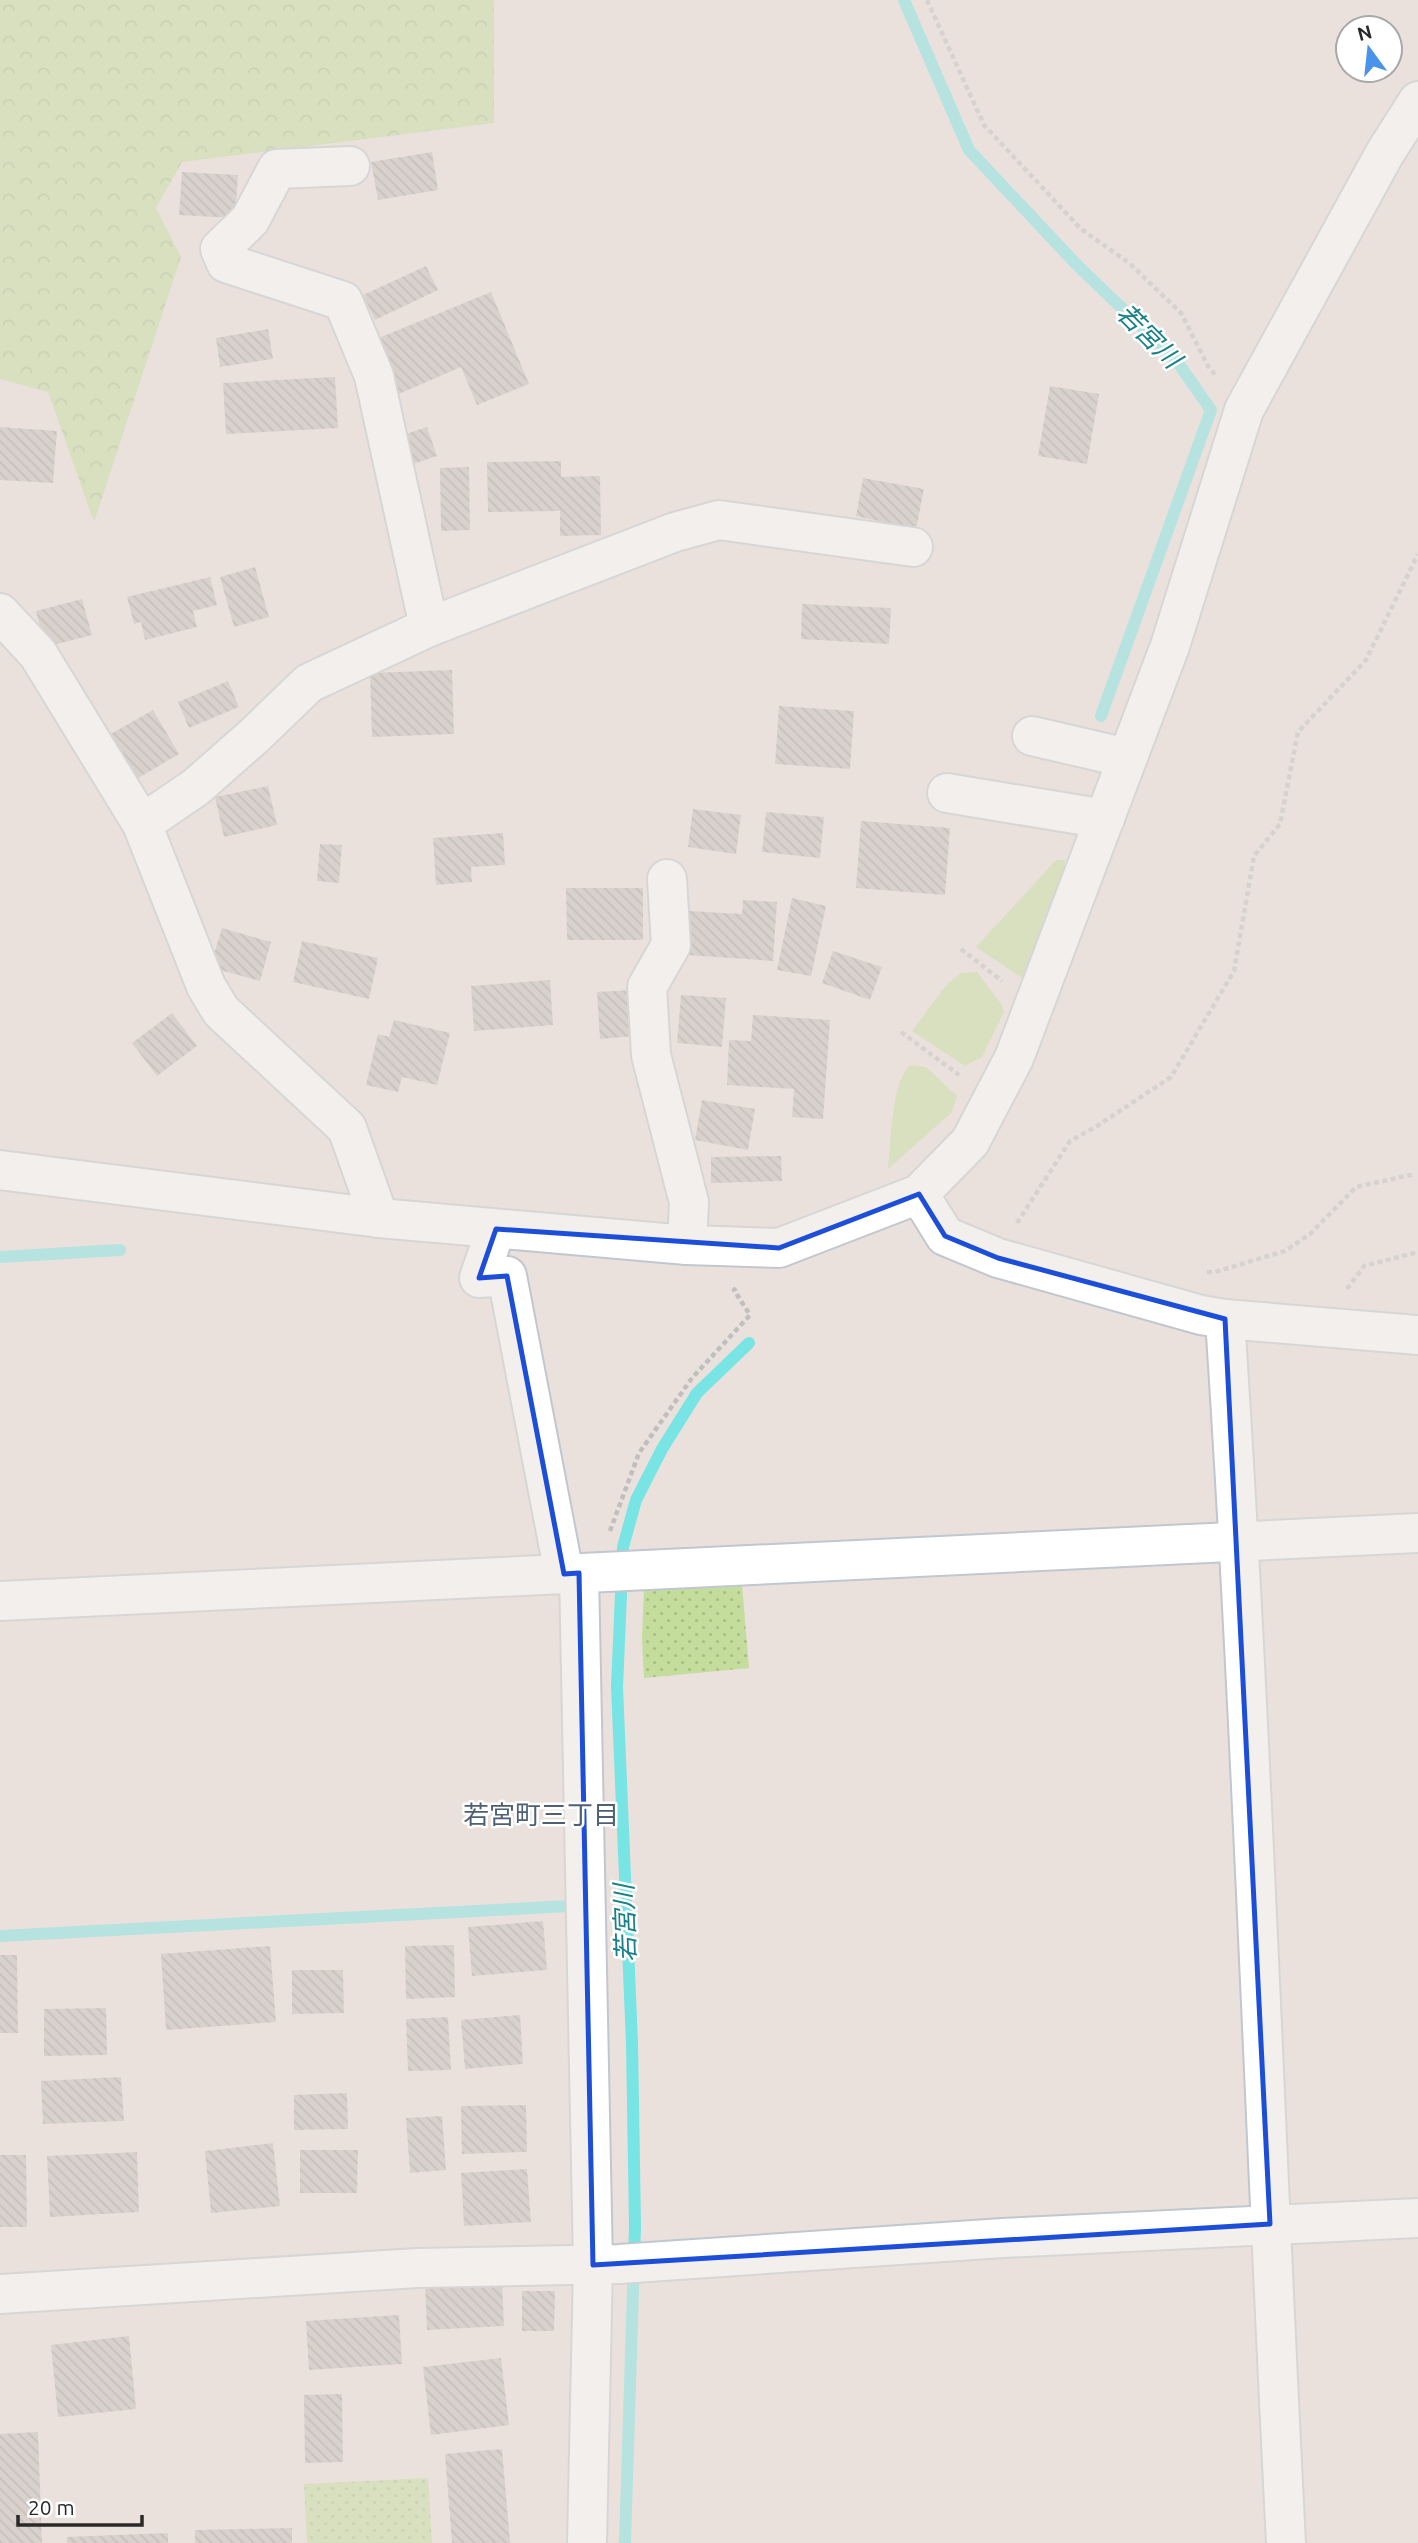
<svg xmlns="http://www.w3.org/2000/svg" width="1418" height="2543" viewBox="0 0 1418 2543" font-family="Ubuntu,'Noto Sans JP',sans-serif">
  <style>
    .grass { fill: #c4dd9d }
    .forest { fill: url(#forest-crowns) }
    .park { fill: url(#park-dots) }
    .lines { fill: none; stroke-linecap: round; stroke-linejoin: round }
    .stream { stroke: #78e4e3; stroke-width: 12 }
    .building { fill: url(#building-back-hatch) }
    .minor-casing { stroke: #c1c7cf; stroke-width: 42 }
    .path { stroke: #bfbfbf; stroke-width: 4.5; stroke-dasharray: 5 3.5; stroke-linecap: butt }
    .minor { stroke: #fff; stroke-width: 38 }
    .marked { fill: none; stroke: #1d4ed8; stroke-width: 5; stroke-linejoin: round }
    .labels { text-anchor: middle; stroke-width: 5; stroke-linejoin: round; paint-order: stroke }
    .water-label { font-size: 26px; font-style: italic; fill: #188089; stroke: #fff }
    .neighbourhood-label { font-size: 26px; fill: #4e6076; stroke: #fff }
  </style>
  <defs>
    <pattern id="forest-crowns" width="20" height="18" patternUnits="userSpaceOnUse" patternTransform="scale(1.75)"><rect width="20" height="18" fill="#c4dd9d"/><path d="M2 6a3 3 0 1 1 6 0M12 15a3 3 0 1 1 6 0" fill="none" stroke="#a8be87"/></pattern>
    <pattern id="park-dots" width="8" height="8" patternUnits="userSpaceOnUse" patternTransform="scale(1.75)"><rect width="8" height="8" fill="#c4dd9d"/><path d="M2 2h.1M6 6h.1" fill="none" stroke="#a8be87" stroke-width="1.8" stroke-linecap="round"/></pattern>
    <pattern id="building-back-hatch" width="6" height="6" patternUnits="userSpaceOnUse" patternTransform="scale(1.75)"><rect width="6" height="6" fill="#c3bcb8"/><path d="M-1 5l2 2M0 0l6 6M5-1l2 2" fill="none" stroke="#9e9996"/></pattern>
  </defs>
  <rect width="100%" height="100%" fill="#eae1dd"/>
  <g class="grass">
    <path d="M1056,860H1065L1063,873L1022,978L976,947Z"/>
    <path d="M977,972L1002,1005L1004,1012L982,1057L965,1066L912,1031L947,984L961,973Z"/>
    <path d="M910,1065L926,1067L957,1096L952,1112L888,1169C891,1143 891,1082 910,1065Z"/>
  </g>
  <path class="forest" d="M0,0H494V123L182,162L156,208L181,257L94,522L48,392L0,379Z"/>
  <g class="park">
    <path d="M742,1585L749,1668L644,1678L642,1638L644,1589Z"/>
    <path d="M428,2478L432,2543H307L304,2484Z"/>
  </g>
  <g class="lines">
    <g class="stream">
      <path d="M904,0L969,150L1077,265L1176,360L1211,410L1101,716"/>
      <path d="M0,1257L120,1250"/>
      <path d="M0,1936L570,1906"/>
      <path d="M625,2543L635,2226L632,2043L617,1687L623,1547L636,1500L662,1449L697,1393L749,1343"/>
    </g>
  </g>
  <g class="building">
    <path d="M432,152L438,190L378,200L371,162Z"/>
    <path d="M182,172L238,175L235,218L179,215Z"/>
    <path d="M426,266L438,290L375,320L363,295Z"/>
    <path d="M491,292L529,384L477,405L461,367L392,397L369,342Z"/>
    <path d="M268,329L273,359L220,367L216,338Z"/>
    <path d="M335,377L338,428L226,434L223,383Z"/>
    <path d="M1050,386L1099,394L1087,464L1038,456Z"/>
    <path d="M0,427L57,431L53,483L0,480Z"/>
    <path d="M427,427L437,456L407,466L397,437Z"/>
    <path d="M561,461V477L600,476L601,535L560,536V511L488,512L487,462Z"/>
    <path d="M469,467L470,530L441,531L440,468Z"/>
    <path d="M863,478L924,489L916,529L856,516Z"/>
    <path d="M255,567L269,617L234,627L220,577Z"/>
    <path d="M210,577L217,605L193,611L197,627L145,640L141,622L134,624L127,597Z"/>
    <path d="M82,599L92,635L45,647L36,611Z"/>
    <path d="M802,604L891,608L889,644L801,639Z"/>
    <path d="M452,670L454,734L372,737L370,673Z"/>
    <path d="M228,681L239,707L189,728L178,702Z"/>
    <path d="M779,706L854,711L850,769L775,764Z"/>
    <path d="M153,710L179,754L135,780L109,735Z"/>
    <path d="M268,786L277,825L224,837L215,797Z"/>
    <path d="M693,809L741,815L736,854L688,847Z"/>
    <path d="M766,812L824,817L820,858L762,852Z"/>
    <path d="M861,821L950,828L945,895L856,888Z"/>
    <path d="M503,833L505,865L471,867L472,882L436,885L433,838Z"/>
    <path d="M320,844L342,845L339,883L317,881Z"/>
    <path d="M566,888H643V940H567Z"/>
    <path d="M792,898L826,906L811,976L777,970Z"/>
    <path d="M743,900L777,902L773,961L687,955L689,911L742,914Z"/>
    <path d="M222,928L271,942L260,981L210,967Z"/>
    <path d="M302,941L378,958L369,999L293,982Z"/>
    <path d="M833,951L882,967L870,1000L822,983Z"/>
    <path d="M550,980L553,1025L474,1031L471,986Z"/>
    <path d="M632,990L635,1036L600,1039L597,992Z"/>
    <path d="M681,995L726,998L722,1047L677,1043Z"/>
    <path d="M172,1013L197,1046L157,1076L132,1043Z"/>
    <path d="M753,1015L830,1020L823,1119L792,1117L794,1089L727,1085L729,1040L751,1041Z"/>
    <path d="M394,1020L450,1033L437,1085L402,1077L398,1092L366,1085L378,1034L389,1037Z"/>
    <path d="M702,1100L755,1109L748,1150L695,1140Z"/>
    <path d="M781,1156L782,1181L711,1183V1157Z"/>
    <path d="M543,1921L547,1970L472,1976L468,1927Z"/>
    <path d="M454,1945L455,1997L406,1999L405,1946Z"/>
    <path d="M270,1946L276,2022L166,2030L161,1954Z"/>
    <path d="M0,1955H17L18,2033H0Z"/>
    <path d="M292,1970H343L344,2013L292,2014Z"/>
    <path d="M106,2008L107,2055L44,2056V2009Z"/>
    <path d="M520,2015L523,2064L465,2069L461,2020Z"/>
    <path d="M448,2017L451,2070L408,2071L406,2019Z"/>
    <path d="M121,2077L124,2121L43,2124L41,2081Z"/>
    <path d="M347,2093L348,2129L294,2130V2095Z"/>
    <path d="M526,2105L527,2152L462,2154L461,2106Z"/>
    <path d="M442,2116L446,2170L410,2173L406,2118Z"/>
    <path d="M273,2143L280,2206L211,2213L205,2151Z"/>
    <path d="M300,2150H358L357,2193H300Z"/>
    <path d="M137,2152L139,2212L50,2217L47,2156Z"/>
    <path d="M0,2155H26L27,2227H0Z"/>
    <path d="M527,2169L531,2222L464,2226L461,2173Z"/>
    <path d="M502,2281L504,2326L427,2330L425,2284Z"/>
    <path d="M522,2291H555L554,2331H522Z"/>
    <path d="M399,2315L402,2364L309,2370L306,2321Z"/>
    <path d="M129,2336L136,2409L58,2417L51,2345Z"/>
    <path d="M501,2358L509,2425L431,2435L423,2367Z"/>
    <path d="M342,2394L343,2462L305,2463L304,2395Z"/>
    <path d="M38,2432L42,2543H0V2434Z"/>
    <path d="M502,2449L510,2543H452L445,2454Z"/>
    <path d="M292,2528V2543H195V2530Z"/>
    <path d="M168,2533V2543H67V2537Z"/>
  </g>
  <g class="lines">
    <g class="minor-casing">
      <g id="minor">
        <path d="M350,166L277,169L250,220L220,249L226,263L343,301L374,376L429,627"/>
        <path d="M0,613L38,654L142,824L206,986L221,1011L347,1128L379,1218"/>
        <path d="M1032,736L1127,758"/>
        <path d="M947,793L1105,819"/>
        <path d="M142,824L196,787L254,736L309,683L429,627L675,532L719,520L913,547"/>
        <path d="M667,879L671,945L647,987L651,1055L689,1202L687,1245"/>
        <path d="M0,1170L379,1218L687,1245L779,1248L919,1194L970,1142L1014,1058L1170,646L1244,410L1385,153L1418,101"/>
        <path d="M919,1194L945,1236L998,1258L1201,1315L1225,1319L1418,1335"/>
        <path d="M496,1229L479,1278L507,1276L564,1574"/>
        <path d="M1225,1319C1252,1727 1265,2135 1286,2543"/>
        <path d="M579,1573L593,2265L587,2543"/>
        <path d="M0,1601L1418,1533"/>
        <path d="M0,2294L417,2268L619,2264L1003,2238L1418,2218"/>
      </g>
    </g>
    <g class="path">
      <path d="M927,0L984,125L1081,229L1129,263L1181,313L1208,366L1217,377"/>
      <path d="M961,949L1002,981"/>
      <path d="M901,1032L959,1075"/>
      <path d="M1017,1223L1070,1141L1094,1128L1171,1077L1234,971L1254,856L1280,824L1298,732L1366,660L1418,554"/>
      <path d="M1207,1272H1215L1285,1251L1310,1234L1356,1187L1415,1174"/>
      <path d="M1347,1289L1364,1266L1418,1252"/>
      <path d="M610,1531L639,1453L692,1378L750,1315L734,1290L736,1288"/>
    </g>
    <use href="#minor" class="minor"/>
  </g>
  <path d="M0 0H1418V2543H0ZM919,1194L945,1236L998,1258L1225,1319L1270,2224L593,2265L579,1573L564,1574L507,1276L479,1278L496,1229L779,1248Z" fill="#eae1dd" fill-opacity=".55" fill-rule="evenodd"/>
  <path class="marked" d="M919,1194L945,1236L998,1258L1225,1319L1270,2224L593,2265L579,1573L564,1574L507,1276L479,1278L496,1229L779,1248Z"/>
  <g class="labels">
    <g class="water-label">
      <text transform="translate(1149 336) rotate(45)" y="9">若宮川</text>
      <text transform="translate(625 1923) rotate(-92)" y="9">若宮川</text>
    </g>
    <g class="neighbourhood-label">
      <text x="541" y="1824">若宮町三丁目</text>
    </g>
  </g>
  <g transform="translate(1369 49) rotate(345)"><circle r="33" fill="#ffffff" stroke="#a9a9a9" stroke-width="2"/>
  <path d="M0-5L12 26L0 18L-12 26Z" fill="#4a93ea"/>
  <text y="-10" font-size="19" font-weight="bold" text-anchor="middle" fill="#292929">N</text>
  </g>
  <path d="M18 2515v10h124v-10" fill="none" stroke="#292929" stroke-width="3.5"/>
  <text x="28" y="2515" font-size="21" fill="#292929" stroke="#ffffff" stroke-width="5" paint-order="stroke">20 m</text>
</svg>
